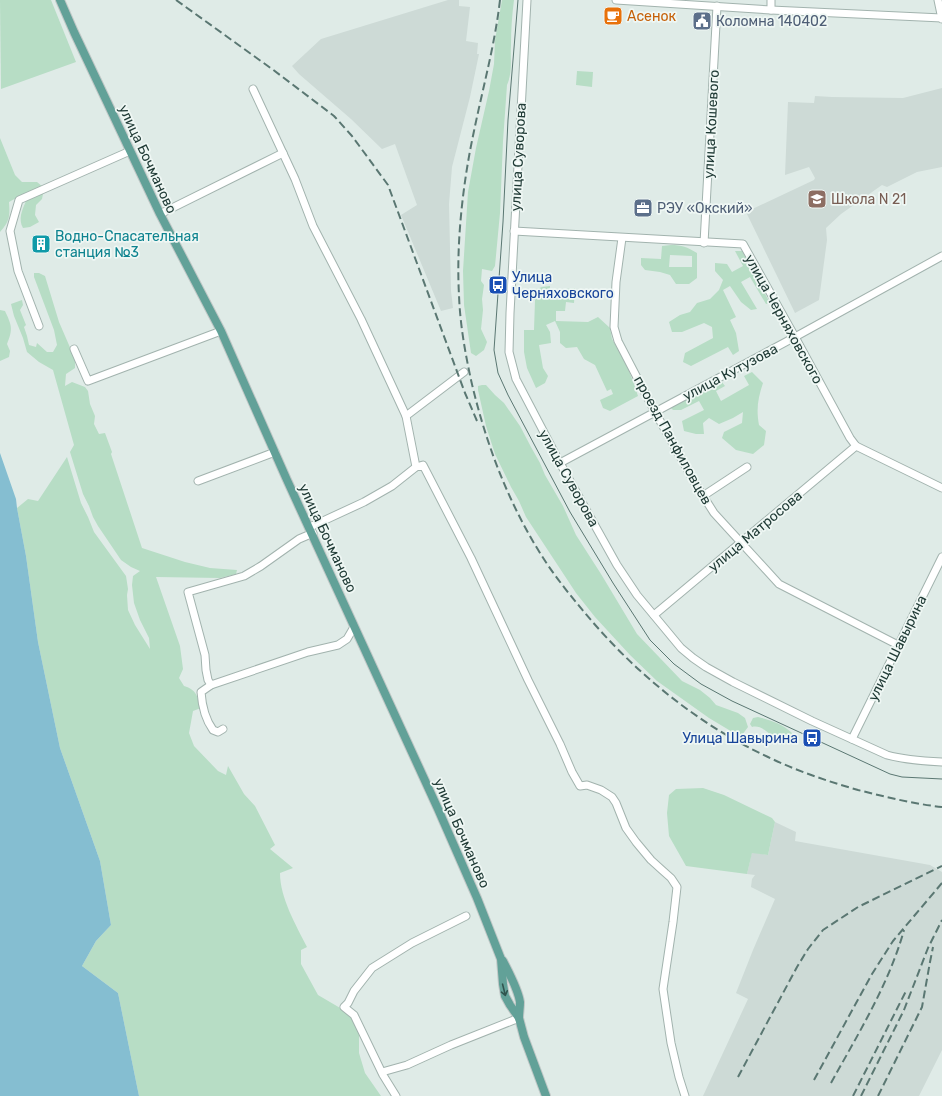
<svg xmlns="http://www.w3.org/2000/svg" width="942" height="1096" viewBox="0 0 942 1096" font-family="Rubik,sans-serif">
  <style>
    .built { fill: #cddad6 }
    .green { fill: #b7ddc5; fill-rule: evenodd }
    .water { fill: #85bed1 }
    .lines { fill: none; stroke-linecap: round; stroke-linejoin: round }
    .minor-casing { stroke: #a2b3ae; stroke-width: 9 }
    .major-casing { stroke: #c1c8c7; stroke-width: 10 }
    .minor { stroke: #fff; stroke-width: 7 }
    .major { stroke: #62a198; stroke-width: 8 }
    .tram { stroke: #5a7772; stroke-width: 1 }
    .rail { stroke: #5a7772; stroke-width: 2; stroke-dasharray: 8 4; stroke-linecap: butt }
    .oneway { stroke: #30544e }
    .labels { text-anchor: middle; stroke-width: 3.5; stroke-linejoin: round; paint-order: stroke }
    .food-label { font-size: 14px; fill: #c56008; stroke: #eff7f4; text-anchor: start }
    .service-label { font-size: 14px; fill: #4e5e75; stroke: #eff7f4; text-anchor: start }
    .street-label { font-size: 14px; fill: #203b36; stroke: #eff7f4 }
    .education-label { font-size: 14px; fill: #785e54; stroke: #eff7f4; text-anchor: start }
    .culture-label { font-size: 14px; fill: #0d838f; stroke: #eff7f4; text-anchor: start }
    .transit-label { font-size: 14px; fill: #164399; stroke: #eff7f4; text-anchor: start }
  </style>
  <rect width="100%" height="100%" fill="#dfebe7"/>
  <g class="built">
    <path d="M448,0H459V6L470,7L466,41L478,43L477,54H479L470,97L452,167L449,204L451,291L453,308L441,311L401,215L417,205L395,144L382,149L351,119L299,74L292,66L321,39Z"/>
    <path d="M942,88V167L917,172L887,187L882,185L841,214L826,228L827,240L819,300L795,313L746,212L814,180L815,178L809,167L785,175L788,102L814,103L815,96L832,97L903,98Z"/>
    <path d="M775,822L796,832L795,841L930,865L942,872V1050L919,1096H703L748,999L736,993L753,950L775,899L751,887L752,879L755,875L747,874L752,852L768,855Z"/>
  </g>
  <g class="green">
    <path d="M0,0H51L76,62L1,89Z"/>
    <path d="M502,0H514C512,15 511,30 511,45C510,60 513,71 507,85L503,141L500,213L495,266L492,271L482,269L481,281L484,285L482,299L483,310L481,329L487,342L484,350L476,356L471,353L464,305L463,271L468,192L476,148L489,91L494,64L495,40Z"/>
    <path d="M577,71L593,72L592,87L576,85Z"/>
    <path d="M0,138L15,175L22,182H37L43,187V194L42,199L36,205L35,215L39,222L30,227L23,228C18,219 22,210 26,201L18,197L9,202C10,216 10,221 0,232Z"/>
    <path d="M671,245C682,245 687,247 697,253V278L689,284H676L670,275L660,272L645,270L641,265V258L661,259L662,246ZM670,255L692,256V267H669Z"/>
    <path d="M735,251H742L770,303L766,304L750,277L741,282L757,309L751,310L741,302L730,286L723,290L736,317L730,320L736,333L739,351L733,355L728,347L691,366L683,362L685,353L713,338L712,327L704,323L682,332H672L669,322L680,315L690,312L697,303L710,299L719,290L723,280L715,271V263L727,264L732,272L743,266Z"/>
    <path d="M34,273H39L45,276L59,322L75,359V368L66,374L65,386L72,382L85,387L88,391L90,404L95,416L94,424L99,434L105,433L112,452L111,454L142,548L185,562L210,568L237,570L236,574L220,578L156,577L180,646L183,669L179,678L184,686C197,690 197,696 201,708L193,711L189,733L194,746L218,771L226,775L228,766L244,794L255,806L275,845L270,849L293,868L280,873C280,898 296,925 307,947L301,950V964L318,995L347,1012L357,1024L359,1035V1053L365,1073L381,1096H139L118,993L82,966L96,941L111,925L100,861L60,748L38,642L26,556L17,508L28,499L38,501L67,457L81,503L88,517L94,532L126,576L128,589L127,595L128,610L135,625L150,649L149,638L140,620L134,603L132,585L133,576L140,571L131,567L121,560L98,526L93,517L89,506L83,494L70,452L74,445L53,370L39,362L27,352L23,338L14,316L11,304L22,300L23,305L20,310L26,325L24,327L27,336L29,345L36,347L37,343L47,352H53L57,345L54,330L34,277Z"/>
    <path d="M550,286L549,299L559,300L560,294L566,289L575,288L574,303L566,302L565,311H556V321L588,322L598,317L610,328L612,339L626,363L634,384L638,396L610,411L603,408L600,400L613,394L611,389L607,391L595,365L584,359L577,347L566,348L560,343V332L555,321L546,325L550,332L551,343L539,345L543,368L548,376L545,383L536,388L527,368L524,352V330H534L535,300L525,299L527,293L542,287Z"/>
    <path d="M0,310L5,311C12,326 13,329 7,344L10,351L9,357L0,361Z"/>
    <path d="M752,372L763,383C758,398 756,409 759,425L766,431L764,445L753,454L736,450L722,438L724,432L742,423L743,412L733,418L719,424L709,418L703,423L704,434H696L684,431L682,421L704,410L699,401L681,410H673L671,408L721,381L725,386L716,391L721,401L749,385L744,376Z"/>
    <path d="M482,385H486L495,395L504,403L520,426L531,447L540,463L545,475L563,506L576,535L601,574L637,634L682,681L700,690L710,698L716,705L738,713L745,718L748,727L742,735L734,733L709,718L657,681L630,655L595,617L576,593L526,517L519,501L511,487L495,454L486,426L478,390V386Z"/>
    <path d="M758,717C770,720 783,724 792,733L790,741L782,745C773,739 764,724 752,727L750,724L753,718Z"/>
    <path d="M703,788L724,795L772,818L775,822L768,855L752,853L747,874L686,866L669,836L667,813L669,795L676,789Z"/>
  </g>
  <path class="water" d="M0,453L16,499L17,508L26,556L38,642L60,748L100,861L111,925L96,941L82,966L118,993L139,1096H0Z"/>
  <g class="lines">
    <g class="minor-casing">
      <g id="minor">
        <path d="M527,0L510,313L509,352L516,379L560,463L617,565L637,595L681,648L693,658L706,667L733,682L812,721L887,755C905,760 923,761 942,762"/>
        <path d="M616,0L771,10L942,18"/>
        <path d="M938,0L942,19"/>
        <path d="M771,10V0"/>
        <path d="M253,89L295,179L313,226L361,319L406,416"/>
        <path d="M160,214L283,153"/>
        <path d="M514,231L743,244L795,337L850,438L856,446L942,488"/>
        <path d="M622,238L616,282L614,327L618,341L655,412L695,483L714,513L779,584L898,645"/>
        <path d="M704,243L717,6"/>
        <path d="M39,326L18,271L10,231L19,200L130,151"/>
        <path d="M74,349L88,381L221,331"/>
        <path d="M560,463L795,337L942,256"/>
        <path d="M416,467L423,465L471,558L528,680L560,744L572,772L580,786L587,785L601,790L612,797L616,803L626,828L636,842L651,860L662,870L671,878L677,887L673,922L663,989L671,1043L679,1077L685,1096"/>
        <path d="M198,481L275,452"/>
        <path d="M703,496L747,467"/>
        <path d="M310,527L364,502L392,486L416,467L406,416L464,372"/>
        <path d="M313,533L299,539L261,566L244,576L188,592L205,655L206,670L208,680L211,685L308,652L338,645L347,639L354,627"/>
        <path d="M654,615L856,446"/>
        <path d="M211,685L201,692C202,706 205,719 213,730L218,732L223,729"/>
        <path d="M852,739L942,557"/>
        <path d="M382,1072L407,1065L451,1045L519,1018"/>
        <path d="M396,1096L383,1075L354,1015L344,1007L348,1003L354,991L372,968L412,943L466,916"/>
      </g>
    </g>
    <g class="major-casing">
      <g id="major">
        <path d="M60,0L74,32L160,214L221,331L287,480L438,809L477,898L501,959L503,984L505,996L510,1005L519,1018L524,1037L546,1096"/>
        <path d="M503,961C509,973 518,989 520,1002C520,1008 519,1013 519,1018"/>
      </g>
    </g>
    <use href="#minor" class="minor"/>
    <use href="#major" class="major"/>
    <path class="tram" d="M518,0L508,120L503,222L494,350L498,373L508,395L570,512L613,583L650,640L674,664L701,684L732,701L890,774L902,777L942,779"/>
    <g class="rail">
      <path d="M176,0L272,69L334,116L352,136L388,185L465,393L477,421"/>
      <path d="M500,0C495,44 483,87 474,131C463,182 456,243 459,295C460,324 465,352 471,380C485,441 507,500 540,553C553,574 569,594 585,613C634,672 697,724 768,757C797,771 827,781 858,790C886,797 914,804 942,807"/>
      <path d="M738,1077L797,967L808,949L823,930L858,907L942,866"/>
      <path d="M814,1080L872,974L893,941L942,883"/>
      <path d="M831,1083C858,1034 889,984 904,930"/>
      <path d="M853,1096L906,991"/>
      <path d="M861,1096L904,1010L928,948L942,920"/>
      <path d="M878,1096L922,1007L930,962L933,947"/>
    </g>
  </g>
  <defs><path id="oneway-shaft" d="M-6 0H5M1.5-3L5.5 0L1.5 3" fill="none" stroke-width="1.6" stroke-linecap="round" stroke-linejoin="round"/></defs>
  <use class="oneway" href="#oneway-shaft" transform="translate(504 990) rotate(76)"/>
  <defs>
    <g id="cafe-square" transform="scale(1)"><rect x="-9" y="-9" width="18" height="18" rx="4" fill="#e8710a" stroke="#eff7f4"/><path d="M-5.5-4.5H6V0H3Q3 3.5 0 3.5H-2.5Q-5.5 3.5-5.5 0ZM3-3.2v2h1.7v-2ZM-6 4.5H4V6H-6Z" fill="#fff"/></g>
    <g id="civic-square" transform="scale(1)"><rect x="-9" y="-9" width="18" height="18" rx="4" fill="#5c6f8a" stroke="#eff7f4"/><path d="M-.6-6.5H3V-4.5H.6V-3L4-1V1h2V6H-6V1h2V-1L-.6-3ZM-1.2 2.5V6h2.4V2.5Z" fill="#fff"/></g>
    <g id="school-square" transform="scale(1)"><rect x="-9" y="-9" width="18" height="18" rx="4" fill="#8d6e63" stroke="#eff7f4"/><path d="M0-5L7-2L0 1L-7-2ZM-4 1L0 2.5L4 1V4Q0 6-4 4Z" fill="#fff"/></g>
    <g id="office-square" transform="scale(1)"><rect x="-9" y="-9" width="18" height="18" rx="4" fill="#5c6f8a" stroke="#eff7f4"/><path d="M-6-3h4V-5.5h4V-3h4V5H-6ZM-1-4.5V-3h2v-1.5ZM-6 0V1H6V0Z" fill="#fff"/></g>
    <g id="building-square" transform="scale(1)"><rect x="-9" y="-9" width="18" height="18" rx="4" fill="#0f9aa8" stroke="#eff7f4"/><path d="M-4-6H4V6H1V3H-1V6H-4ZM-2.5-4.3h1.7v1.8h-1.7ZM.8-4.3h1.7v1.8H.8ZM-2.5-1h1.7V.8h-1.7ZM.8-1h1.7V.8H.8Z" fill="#fff"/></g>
    <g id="bus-square" transform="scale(1)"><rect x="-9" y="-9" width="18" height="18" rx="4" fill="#1a4fb4" stroke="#eff7f4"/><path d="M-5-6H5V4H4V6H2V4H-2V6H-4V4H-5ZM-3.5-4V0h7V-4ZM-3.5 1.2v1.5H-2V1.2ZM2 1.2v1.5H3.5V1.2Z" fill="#fff"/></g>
  </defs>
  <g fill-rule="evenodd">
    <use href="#cafe-square" x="613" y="16"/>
    <use href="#civic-square" x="702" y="21"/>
    <use href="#school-square" x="817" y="199"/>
    <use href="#office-square" x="643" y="208"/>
    <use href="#building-square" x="41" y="244"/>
    <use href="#bus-square" x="498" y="285"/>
    <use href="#bus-square" x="812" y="738"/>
  </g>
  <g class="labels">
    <g class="food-label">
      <text x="627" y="21">Асенок</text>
    </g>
    <g class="service-label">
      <text x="716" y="26">Коломна 140402</text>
      <text x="657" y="213">РЭУ «Окский»</text>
    </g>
    <g class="street-label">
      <text transform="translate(711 124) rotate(-87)" y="5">улица Кошевого</text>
      <text transform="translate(518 157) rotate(-87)" y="5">улица Суворова</text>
      <text transform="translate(148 159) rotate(65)" y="5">улица Бочманово</text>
      <text transform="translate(784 319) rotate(61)" y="5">улица Черняховского</text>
      <text transform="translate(730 372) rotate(-28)" y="5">улица Кутузова</text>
      <text transform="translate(673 440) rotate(61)" y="5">проезд Панфиловцев</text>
      <text transform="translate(569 478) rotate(61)" y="5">улица Суворова</text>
      <text transform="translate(755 531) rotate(-40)" y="5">улица Матросова</text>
      <text transform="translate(328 538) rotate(65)" y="5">улица Бочманово</text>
      <text transform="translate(897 648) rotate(-64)" y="5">улица Шавырина</text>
      <text transform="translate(462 833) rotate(66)" y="5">улица Бочманово</text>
    </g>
    <g class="education-label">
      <text x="831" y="204">Школа N 21</text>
    </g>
    <g class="culture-label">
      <text x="55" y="241">Водно-Спасательная<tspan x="55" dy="16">станция №3</tspan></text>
    </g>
    <g class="transit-label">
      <text x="512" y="282">Улица<tspan x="512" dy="16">Черняховского</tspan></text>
      <text x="798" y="743" text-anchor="end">Улица Шавырина</text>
    </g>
  </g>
</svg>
